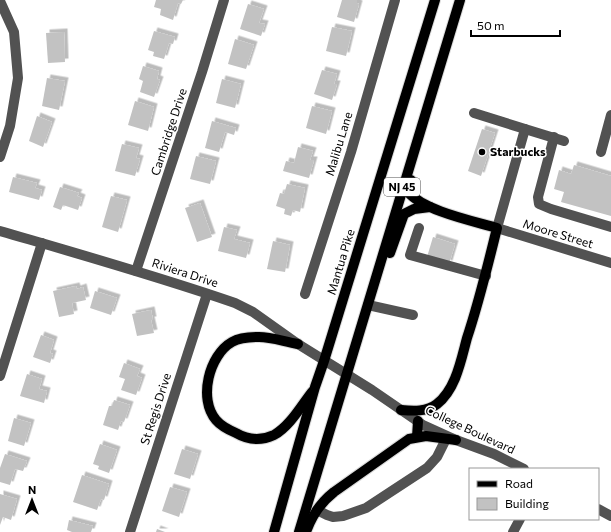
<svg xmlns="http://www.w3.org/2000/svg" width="611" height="532" viewBox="0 0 611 532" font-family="Commissioner,sans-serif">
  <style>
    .building { fill: #c2c2c2; filter: url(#shadow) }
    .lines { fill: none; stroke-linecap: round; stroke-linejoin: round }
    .major-casing { stroke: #dbdbdb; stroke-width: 12 }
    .minor { stroke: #525252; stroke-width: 10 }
    .major { stroke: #000; stroke-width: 10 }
    .poi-dot { fill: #000; stroke: #fff; stroke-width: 1.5 }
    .labels { text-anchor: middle; stroke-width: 3; stroke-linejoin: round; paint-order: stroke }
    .shield { fill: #fff; stroke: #4c4c4c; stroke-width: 1 }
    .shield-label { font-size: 11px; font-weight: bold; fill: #000 }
    .street-label { font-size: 12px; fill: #000; stroke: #fff }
    .poi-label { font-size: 12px; font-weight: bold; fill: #000; stroke: #fff; text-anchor: start }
  </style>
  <defs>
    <filter id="shadow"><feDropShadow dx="3.5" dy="-3.5" stdDeviation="0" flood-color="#0004"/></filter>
  </defs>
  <rect width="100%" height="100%" fill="#fff"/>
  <g class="building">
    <path d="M156,0H183L181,4L178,3L173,20L160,15L161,9L154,7Z"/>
    <path d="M342,0H357V3L359,4L354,22L337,17Z"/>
    <path d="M248,4L264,9L259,23L265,24L261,36L240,29Z"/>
    <path d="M332,27L352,31L346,56L326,51Z"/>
    <path d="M154,31L175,37L173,44L169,43L164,59L153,56L154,52L148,50Z"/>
    <path d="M64,32L65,62L48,63L46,33Z"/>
    <path d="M235,39L254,45L246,69L228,64Z"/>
    <path d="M143,66L159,71L157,79L160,80L154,97L140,92L143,81L139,79Z"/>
    <path d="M322,70L337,74L334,84H337L332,100L314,94Z"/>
    <path d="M47,78L65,81L59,110L42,106Z"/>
    <path d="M222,79L241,84L235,108L216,103Z"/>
    <path d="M135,101L154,107L148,131L128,125Z"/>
    <path d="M312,106L332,111L326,134L306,128Z"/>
    <path d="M37,116L52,122L43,147L29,141Z"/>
    <path d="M212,121L236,128L234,135L225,132L219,152L205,148Z"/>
    <path d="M482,129L495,133L481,176L468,171Z"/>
    <path d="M122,144L139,148L136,158L140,159L135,176L115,171Z"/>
    <path d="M298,147L313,151L310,160H314L309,178L283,171L286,161L294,163Z"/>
    <path d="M196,156L216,161L210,184L190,179Z"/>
    <path d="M574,165L611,176V216L561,202L564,192L554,189L559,170L571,174Z"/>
    <path d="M13,177L37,183L35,188L42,190L39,200L9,192Z"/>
    <path d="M287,184L305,188L300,212L293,210L291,216L284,214L285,209L276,206L280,193L284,194Z"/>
    <path d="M60,187L79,193L77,196L82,198L78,210L63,205L61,210L53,207Z"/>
    <path d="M111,196L127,200L118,232L102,227Z"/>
    <path d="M200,203L212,237L197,242L185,208Z"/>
    <path d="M224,227L237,230L234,239L250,243L246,258L218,251Z"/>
    <path d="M433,237L455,244L449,264L427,257Z"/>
    <path d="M273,241L290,245L285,272L267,269Z"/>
    <path d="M76,286L77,289L83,287L86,300L72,303L74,314L59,317L53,291Z"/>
    <path d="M95,291L117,298L111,315L90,308Z"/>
    <path d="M151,310L153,320H151L154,333L137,336L132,314Z"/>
    <path d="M41,335L54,340L50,353L53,354L50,363L33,357Z"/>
    <path d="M124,363L140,369L137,376L142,378L136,395L121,390L125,379L119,377Z"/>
    <path d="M27,374L42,379L39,389L47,391L44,403L20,396Z"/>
    <path d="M114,400L130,405L124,422L121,421L118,430L103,425L109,406H112Z"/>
    <path d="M14,418L31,423L24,446L8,441Z"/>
    <path d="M100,444L117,450L109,473L98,469L99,466L93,464Z"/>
    <path d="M182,449L198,454L190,479L174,474Z"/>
    <path d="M5,454L27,461L23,471L15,469L10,485L0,482V468Z"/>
    <path d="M82,475L109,484L104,500L101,499L97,510L73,502Z"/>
    <path d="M170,487L187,492L179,517L162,511Z"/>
    <path d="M0,494L17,499L11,520L3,517L0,525Z"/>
    <path d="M69,520L93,526L91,532H72L67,530Z"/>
    <path d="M157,529L165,532H156Z"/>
  </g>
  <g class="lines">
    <g class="major-casing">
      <g id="major">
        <path d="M390,253L404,214L414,209L430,207"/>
        <path d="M298,344C285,342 272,337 259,337C251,337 239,338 232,342C209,355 198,399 216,420C221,426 229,430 236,433C248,440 261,441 274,435C290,426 301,406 312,392"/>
        <path d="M401,410C413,411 427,412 437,404C456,389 461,360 467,338C479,302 488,265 497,228C473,221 424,211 408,192L411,180"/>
        <path d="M417,437L418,421"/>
        <path d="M274,532L315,387L324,361L435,0"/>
        <path d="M299,532L460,0"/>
        <path d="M306,532C312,515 320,503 334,492L409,439L426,436L456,440"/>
      </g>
    </g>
    <g class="minor">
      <path d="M0,1L14,32L18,78L10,126L0,157"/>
      <path d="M474,113L525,129"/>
      <path d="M554,137L538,197L539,204L551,209L611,227"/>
      <path d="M564,141L525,129L497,228L611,263"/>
      <path d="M601,152L611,115"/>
      <path d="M419,228L410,255L486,276"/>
      <path d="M0,231C79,254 157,276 235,303L253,312L298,344L372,390L423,425L456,440L494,454L524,469"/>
      <path d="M136,271L202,72L224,0"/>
      <path d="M305,294L351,152L395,0"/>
      <path d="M368,305L413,315"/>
      <path d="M0,376L42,243"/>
      <path d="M598,509L611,516"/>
      <path d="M317,510L327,515L333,517L343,516L366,508L427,468L437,457L446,439"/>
      <path d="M130,532L207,294"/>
      <path d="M513,532L520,519"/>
    </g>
    <use href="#major" class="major"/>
  </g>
  <circle class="poi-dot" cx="482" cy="152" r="4"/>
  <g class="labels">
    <rect class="shield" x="384" y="178" width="36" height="18" rx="3"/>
    <g class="shield-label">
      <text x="402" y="191">NJ 45</text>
    </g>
    <g class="street-label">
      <text transform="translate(169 132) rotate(-72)" y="4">Cambridge Drive</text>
      <text transform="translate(339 144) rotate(-73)" y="4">Malibu Lane</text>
      <text transform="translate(558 234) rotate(17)" y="4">Moore Street</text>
      <text transform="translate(341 262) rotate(-73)" y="4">Mantua Pike</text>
      <text transform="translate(185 273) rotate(18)" y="4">Riviera Drive</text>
      <text transform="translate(156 409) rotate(-72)" y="4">St Regis Drive</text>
      <text transform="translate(470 430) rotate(25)" y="4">College Boulevard</text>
    </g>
    <g class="poi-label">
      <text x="490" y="156">Starbucks</text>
    </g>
  </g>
  <rect x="469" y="468" width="130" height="52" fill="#ffffff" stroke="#999999"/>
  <rect x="477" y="481" width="20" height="6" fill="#000000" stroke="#999999"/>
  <text x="505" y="488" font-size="12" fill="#000000">Road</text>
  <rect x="477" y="498" width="20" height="12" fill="#c2c2c2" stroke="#999999"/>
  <text x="505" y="508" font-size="12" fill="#000000">Building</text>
  <g transform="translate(32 500)" stroke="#ffffff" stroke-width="3" paint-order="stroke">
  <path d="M0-3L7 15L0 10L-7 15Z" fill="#000000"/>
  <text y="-6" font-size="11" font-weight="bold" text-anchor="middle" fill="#000000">N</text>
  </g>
  <path d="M471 30v6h89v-6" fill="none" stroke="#000000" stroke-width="2"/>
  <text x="477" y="30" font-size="12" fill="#000000" stroke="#ffffff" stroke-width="3" paint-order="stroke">50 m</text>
</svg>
